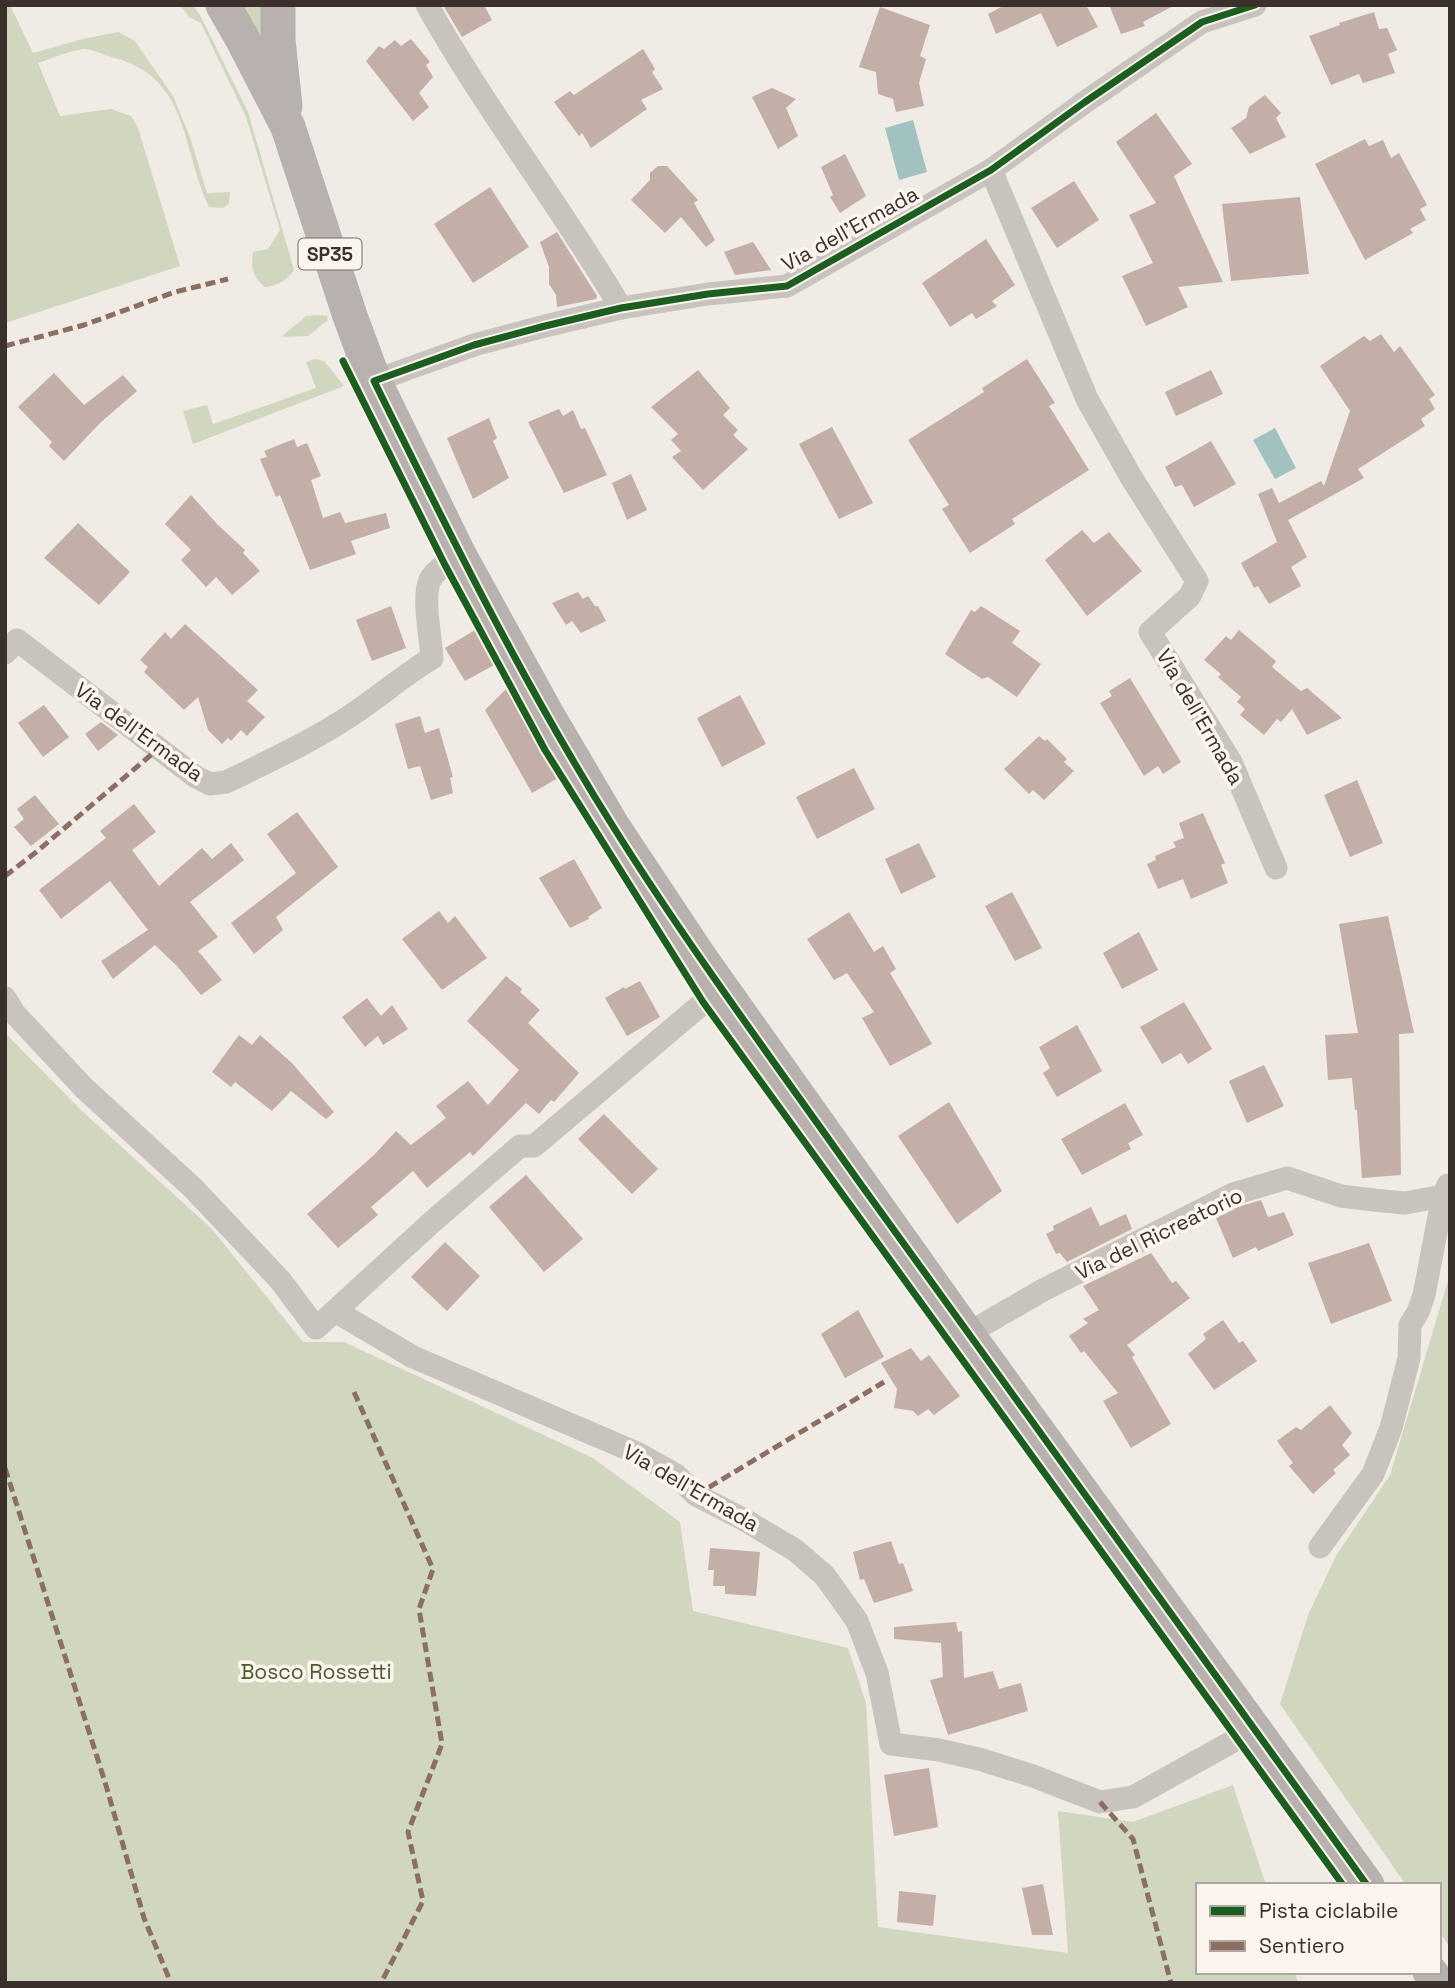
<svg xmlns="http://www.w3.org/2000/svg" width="1455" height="1988" viewBox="0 0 1455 1988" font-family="'Space Grotesk',sans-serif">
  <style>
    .green { fill: #d1d6bf }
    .water { fill: #a1c2c1 }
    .building { fill: #c3afa7 }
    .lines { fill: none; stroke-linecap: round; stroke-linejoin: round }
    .street { stroke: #c9c3be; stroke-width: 23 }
    .primary { stroke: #b8b1ad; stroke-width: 35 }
    .quiet { stroke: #8d6e63; stroke-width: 5; stroke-dasharray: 10 5; stroke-linecap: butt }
    .cycleway-casing { stroke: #fbf5ee; stroke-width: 11 }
    .cycleway { stroke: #1b5e20; stroke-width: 7 }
    .labels { text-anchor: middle; stroke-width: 7; stroke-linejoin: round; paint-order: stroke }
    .shield { fill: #fbf5ee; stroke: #756b66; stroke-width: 2 }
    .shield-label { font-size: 19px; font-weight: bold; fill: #3b302b }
    .street-label { font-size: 21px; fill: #3b302b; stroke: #fbf5ee }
    .park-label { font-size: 21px; fill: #4a5a2e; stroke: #fbf5ee }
  </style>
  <rect width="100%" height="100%" fill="#f0ebe5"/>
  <g class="green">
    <path d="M5,5H10L33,53L83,39L118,32L135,41L173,96L190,137L207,193L230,192L229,203L223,208L209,207C181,147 189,75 111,57C103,55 93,49 85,49C73,49 51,59 38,63L60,116L111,109L131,116L138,128L180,266L5,323Z"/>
    <path d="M180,5H193L201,17L248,112L294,270C286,281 279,285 265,287C252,277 251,268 253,252L268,249L280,230L246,117L201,23L189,17Z"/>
    <path d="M237,5H266L271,61Z"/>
    <path d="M317,315L327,316L328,320L308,336L281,337L306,316Z"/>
    <path d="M315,359L324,361L344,386L193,444L183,411L207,405L213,424L316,388L306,362Z"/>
    <path d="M5,1033L82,1111L211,1228L303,1342H344L593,1458L680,1522L693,1611L848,1648L866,1703L878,1927L1068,1953L1058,1811L1133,1822L1233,1785L1266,1885H1198V1972H1295L1298,1983H5Z"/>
    <path d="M1450,1274V1947L1439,1932V1885H1406L1280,1704L1308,1615L1336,1556L1390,1475Z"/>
  </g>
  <g class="water">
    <path d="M913,120L927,172L899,180L885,128Z"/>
    <path d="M1275,428L1296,468L1275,479L1253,440Z"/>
  </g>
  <g class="building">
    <path d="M443,5H484L492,20L462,37Z"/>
    <path d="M1005,5H1086L1098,27L1057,47L1041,13L996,34L988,14Z"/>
    <path d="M1109,5H1175L1143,22L1145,26L1121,34Z"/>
    <path d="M880,7L930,25L920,56L926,59L919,83L924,106L896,112L893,99L878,94L876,72L859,67Z"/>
    <path d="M1374,12L1379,29L1387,28L1397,50L1388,54L1395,73L1363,83L1359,74L1331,85L1309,36L1340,25L1339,23Z"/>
    <path d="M411,39L430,62L426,65L433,77L419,93L429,107L413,121L366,61L379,46L384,49L395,40L401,46Z"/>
    <path d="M643,49L655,69L652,72L663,89L641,100L647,109L591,148L582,133L579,136L554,102L570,91L574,95Z"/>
    <path d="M772,88L796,99L786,108L798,136L778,149L752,97Z"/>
    <path d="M1265,95L1281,113L1276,118L1286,137L1250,154L1231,128L1246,118L1249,107Z"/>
    <path d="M1156,113L1192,164L1174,176L1223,282L1178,287L1188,307L1146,326L1122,276L1153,263L1129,215L1156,203L1116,142Z"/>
    <path d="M1365,139L1369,146L1383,140L1391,158L1399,153L1427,205L1420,209L1426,220L1410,229L1413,233L1365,260L1315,164Z"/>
    <path d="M845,154L866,196L840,213L830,197L833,195L821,167Z"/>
    <path d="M658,166H667L698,200L694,203L715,240L706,247L681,217L665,233L631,200L650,180V173Z"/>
    <path d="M1074,181L1099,220L1057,248L1031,208Z"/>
    <path d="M490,187L529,247L473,283L434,224Z"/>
    <path d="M1300,197L1309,274L1231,281L1222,204Z"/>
    <path d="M557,232L597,296L596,299L557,307L556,295L549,284V267L540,242Z"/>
    <path d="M986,239L1015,285L992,301L997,306L976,319L972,313L950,327L922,283Z"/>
    <path d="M753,242L771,270L735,275L724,252Z"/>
    <path d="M1381,334L1394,352L1400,346L1435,395L1429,399L1435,409L1421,419L1425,426L1358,469L1364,478L1288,520L1307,557L1291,567L1301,586L1269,604L1258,586L1254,588L1241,563L1277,542L1258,494L1272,488L1279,503L1321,481L1324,486L1350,411L1320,366L1364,336L1370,341Z"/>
    <path d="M1027,359L1055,403L1049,406L1089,470L1012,519L1015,524L970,553L942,509L949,505L908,440L984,392L982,388Z"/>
    <path d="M698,370L730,408L723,415L738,430L733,435L748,449L703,490L672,457L681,451L671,440L678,434L651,407Z"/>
    <path d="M1211,370L1223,394L1176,416L1165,392Z"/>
    <path d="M54,373L84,405L123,375L137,391L100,423L64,461L49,446L52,442L18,407Z"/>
    <path d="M559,409L563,416L573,410L581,429L585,428L607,475L564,493L528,422Z"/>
    <path d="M489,418L497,438L493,441L509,478L473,499L447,438Z"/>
    <path d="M832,427L873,503L839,519L799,444Z"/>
    <path d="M294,439L297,447L307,443L321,476L311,480L323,518L340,512L345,523L386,513L390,528L351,541L356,554L310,570L280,495L276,497L260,459L267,457L264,451Z"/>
    <path d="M1211,441L1236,484L1194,507L1182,485L1175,487L1165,467Z"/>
    <path d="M631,474L647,510L627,520L612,483Z"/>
    <path d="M191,495L218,525L245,550L243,553L260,571L232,595L216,577L206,587L181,560L191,550L165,524Z"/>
    <path d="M78,523L130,572L99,605L44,558Z"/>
    <path d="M1082,530L1094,543L1109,532L1142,571L1087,616L1045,560Z"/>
    <path d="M578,592L583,599L588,596L595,606H598L606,621L581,633L572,621L566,625L552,603Z"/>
    <path d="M391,606L406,648L372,661L356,620Z"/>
    <path d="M981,606L1020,631L1012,643L1041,664L1017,697L988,677L982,679L945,654L971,610L975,612Z"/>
    <path d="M185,624L258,690L247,701L265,717L247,736L241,730L231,741L228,738L222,744L208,730L198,697L184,710L144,672L148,667L140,660L165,632L171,639Z"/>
    <path d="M475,630L494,665L465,681L445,648Z"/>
    <path d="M1239,630L1276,661L1272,667L1301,691L1307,688L1342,718L1307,735L1292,709L1281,722L1277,719L1264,735L1240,715L1245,709L1237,702L1241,697L1218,677L1221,674L1204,660L1226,636L1231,640Z"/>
    <path d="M1130,678L1181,762L1163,774L1158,766L1144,776L1100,703L1112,696L1109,691Z"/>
    <path d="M507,688L558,778L532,793L485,710Z"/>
    <path d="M740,695L766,744L722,767L697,718Z"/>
    <path d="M44,705L69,737L43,757L18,723Z"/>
    <path d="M420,716L425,733L439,728L453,777L450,778L453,793L431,800L420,766L408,769L395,724Z"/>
    <path d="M101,722L118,735L98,751L85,734Z"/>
    <path d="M1039,736L1045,741L1047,739L1067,759L1064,762L1074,771L1044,800L1033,790L1029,794L1004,769Z"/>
    <path d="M854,768L875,809L817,839L796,797Z"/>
    <path d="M1357,780L1383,843L1350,857L1324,795Z"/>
    <path d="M35,795L59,824L31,846L14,827L24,819L17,809Z"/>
    <path d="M134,804L156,832L132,850L159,886L202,848L212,859L231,843L244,860L190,902L218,937L198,951L222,980L201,995L177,966L155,945L113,979L101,961L148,930L110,881L61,919L39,890L106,838L100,831Z"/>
    <path d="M297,812L338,867L276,917L283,930L254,954L231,923L296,873L267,834Z"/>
    <path d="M1203,813L1225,863L1221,865L1228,883L1191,899L1183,879L1158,889L1147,864L1156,860L1155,856L1176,847L1173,842L1184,838L1179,823Z"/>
    <path d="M919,843L936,877L901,894L885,859Z"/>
    <path d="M574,859L602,908L588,917L589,919L570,928L539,878Z"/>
    <path d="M1012,892L1042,948L1015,961L985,906Z"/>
    <path d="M439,911L448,923L455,916L487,958L442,990L402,939Z"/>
    <path d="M849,912L874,952L883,946L896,969L890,973L932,1044L890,1066L862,1018L874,1012L847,973L834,980L807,939Z"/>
    <path d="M1388,916L1414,1033L1399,1034L1401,1175L1362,1178L1357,1110H1355L1352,1078L1328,1080L1325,1035L1358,1033L1339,924Z"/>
    <path d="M1139,932L1158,970L1122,989L1103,953Z"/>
    <path d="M506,976L522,989L520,992L540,1010L528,1023L579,1073L554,1102L551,1100L539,1114L526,1103L473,1156L470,1152L427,1188L413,1171L371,1207L378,1215L338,1248L307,1214L374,1155L396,1131L411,1145L446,1118L436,1106L468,1081L488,1105L519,1070L467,1021Z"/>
    <path d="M640,981L660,1017L627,1036L605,998L624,987L625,989Z"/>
    <path d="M367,998L381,1016L392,1005L408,1029L383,1045L378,1036L365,1047L342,1017Z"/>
    <path d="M1184,1002L1212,1049L1188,1064L1181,1053L1162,1064L1140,1027Z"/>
    <path d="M1077,1025L1102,1071L1057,1097L1043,1073L1050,1068L1039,1047Z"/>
    <path d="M239,1035L252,1045L260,1035L292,1063L334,1112L326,1119L291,1091L272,1111L235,1082L231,1087L212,1072Z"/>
    <path d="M1264,1065L1284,1106L1247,1123L1229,1081Z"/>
    <path d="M949,1102L1002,1191L957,1224L898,1136Z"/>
    <path d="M1125,1103L1143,1135L1128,1143L1131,1149L1082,1175L1061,1139Z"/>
    <path d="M604,1114L658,1169L632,1194L578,1139Z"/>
    <path d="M526,1175L583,1239L544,1272L489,1207Z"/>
    <path d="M1261,1200L1268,1217L1284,1212L1294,1235L1258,1251L1256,1247L1233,1258L1216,1218L1238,1207Z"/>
    <path d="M1091,1207L1100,1226L1126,1214L1132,1229L1067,1262L1060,1253L1056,1254L1046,1234L1054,1230L1053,1226Z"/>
    <path d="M445,1242L480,1276L447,1311L411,1277Z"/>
    <path d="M1369,1243L1392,1301L1331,1324L1308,1263Z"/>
    <path d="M1151,1253L1172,1283L1176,1281L1190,1298L1127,1345L1135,1355L1132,1357L1171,1424L1131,1448L1103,1401L1118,1393L1084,1351L1081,1353L1069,1336L1088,1323L1083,1319L1099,1310L1083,1286Z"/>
    <path d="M858,1310L884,1357L845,1378L821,1334Z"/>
    <path d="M1223,1320L1239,1343L1243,1341L1257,1361L1214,1390L1188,1354L1206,1339L1203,1334Z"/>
    <path d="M911,1348L921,1361L929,1355L960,1396L934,1415L928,1409L918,1416L913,1411L894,1408L897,1389L881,1363Z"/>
    <path d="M1330,1405L1352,1433L1342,1445L1350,1455L1333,1470L1336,1473L1313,1494L1289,1466L1293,1463L1277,1441L1296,1427L1301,1430Z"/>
    <path d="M891,1541L899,1564L903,1563L913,1591L874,1603L864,1579L860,1580L853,1552Z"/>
    <path d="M710,1548L760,1552L756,1596L725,1594V1586H713L714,1570H708Z"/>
    <path d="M956,1622L958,1632L962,1631L964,1678L993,1671L999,1689L1021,1683L1028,1711L948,1735L930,1680L943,1677L941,1643L894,1639V1627Z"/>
    <path d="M929,1768L938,1827L894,1836L884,1775Z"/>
    <path d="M1043,1884L1053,1935H1032L1022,1888Z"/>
    <path d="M899,1891L936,1895L933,1926L897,1922Z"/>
  </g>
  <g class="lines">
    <g class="street">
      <path d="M427,5C486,110 560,205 621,308"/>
      <path d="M991,170L1087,399L1131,477L1197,581L1190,596L1150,632L1231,762L1276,868"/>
      <path d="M374,381L474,345L545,326L621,308L708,294L787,286L991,170L1085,102L1202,22L1255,5"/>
      <path d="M5,653L17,640L196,777L210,784L226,782C269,761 313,741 353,714C380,696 404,675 432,658C431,638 422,598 430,580C436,569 449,562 459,555"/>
      <path d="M5,998L14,1013L84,1088L193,1188L280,1280L316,1328L335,1311L413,1357L637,1453L676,1475L696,1495L743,1519L795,1550L825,1576L857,1621L877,1673L891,1744L939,1750L979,1759L1033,1776L1100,1802L1133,1797L1255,1729"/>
      <path d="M335,1311L432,1222L520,1146H534L722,987"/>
      <path d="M967,1334L1043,1290L1233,1194L1287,1178L1341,1196L1374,1200L1405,1203L1443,1196"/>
      <path d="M1320,1547L1373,1474L1391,1428L1409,1358L1410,1325L1418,1312L1424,1295L1443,1196L1448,1185"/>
    </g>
    <g class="primary">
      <path d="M223,5L242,38L288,127L350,316L374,381L459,555L546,713L613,827L700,958L967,1334L1367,1885"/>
      <path d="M278,5V40L285,106"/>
      <path d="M1430,1972L1438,1983"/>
    </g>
    <g class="quiet">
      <path d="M5,346L84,325L175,292L228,279"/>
      <path d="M5,876L35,853L158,749"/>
      <path d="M354,1392L433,1569L419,1609L442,1744L408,1832L423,1901L381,1983"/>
      <path d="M5,1468L105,1782L144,1918L171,1983"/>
      <path d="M696,1495L884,1382"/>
      <path d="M1100,1802L1133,1839L1171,1983"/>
    </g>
    <g class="cycleway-casing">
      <g id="cycleway">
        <path d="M1255,5L1202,22L1085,102L991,170L787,286L708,294L621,308L545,326L474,345L374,381C449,533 524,685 614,828C690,949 775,1063 857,1179C1025,1415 1197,1649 1367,1885"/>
        <path d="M343,361L445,565L545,750L703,1002L1343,1885"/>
      </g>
    </g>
    <use href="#cycleway" class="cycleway"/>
  </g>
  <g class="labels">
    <rect class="shield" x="298.5" y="238.5" width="63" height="31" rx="5"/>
    <g class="shield-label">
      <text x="330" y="261">SP35</text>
    </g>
    <g class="street-label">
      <text transform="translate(850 229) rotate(-29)" y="7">Via dell'Ermada</text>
      <text transform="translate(1200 717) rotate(60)" y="7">Via dell'Ermada</text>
      <text transform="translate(139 732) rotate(36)" y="7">Via dell'Ermada</text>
      <text transform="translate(1159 1234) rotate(-26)" y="7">Via del Ricreatorio</text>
      <text transform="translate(691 1488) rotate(30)" y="7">Via dell'Ermada</text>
    </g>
    <g class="park-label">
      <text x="316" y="1679">Bosco Rossetti</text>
    </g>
  </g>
  <rect width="1455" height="1988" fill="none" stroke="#3b302b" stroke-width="14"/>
  <rect x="1196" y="1883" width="245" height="91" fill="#fbf5ee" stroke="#aea6a0" stroke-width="2"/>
  <rect x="1210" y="1906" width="35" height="10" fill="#1b5e20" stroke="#aea6a0" stroke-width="2"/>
  <text x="1259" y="1918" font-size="21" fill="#3b302b">Pista ciclabile</text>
  <rect x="1210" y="1941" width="35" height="10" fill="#8d6e63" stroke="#aea6a0" stroke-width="2"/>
  <text x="1259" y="1953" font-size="21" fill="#3b302b">Sentiero</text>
</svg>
